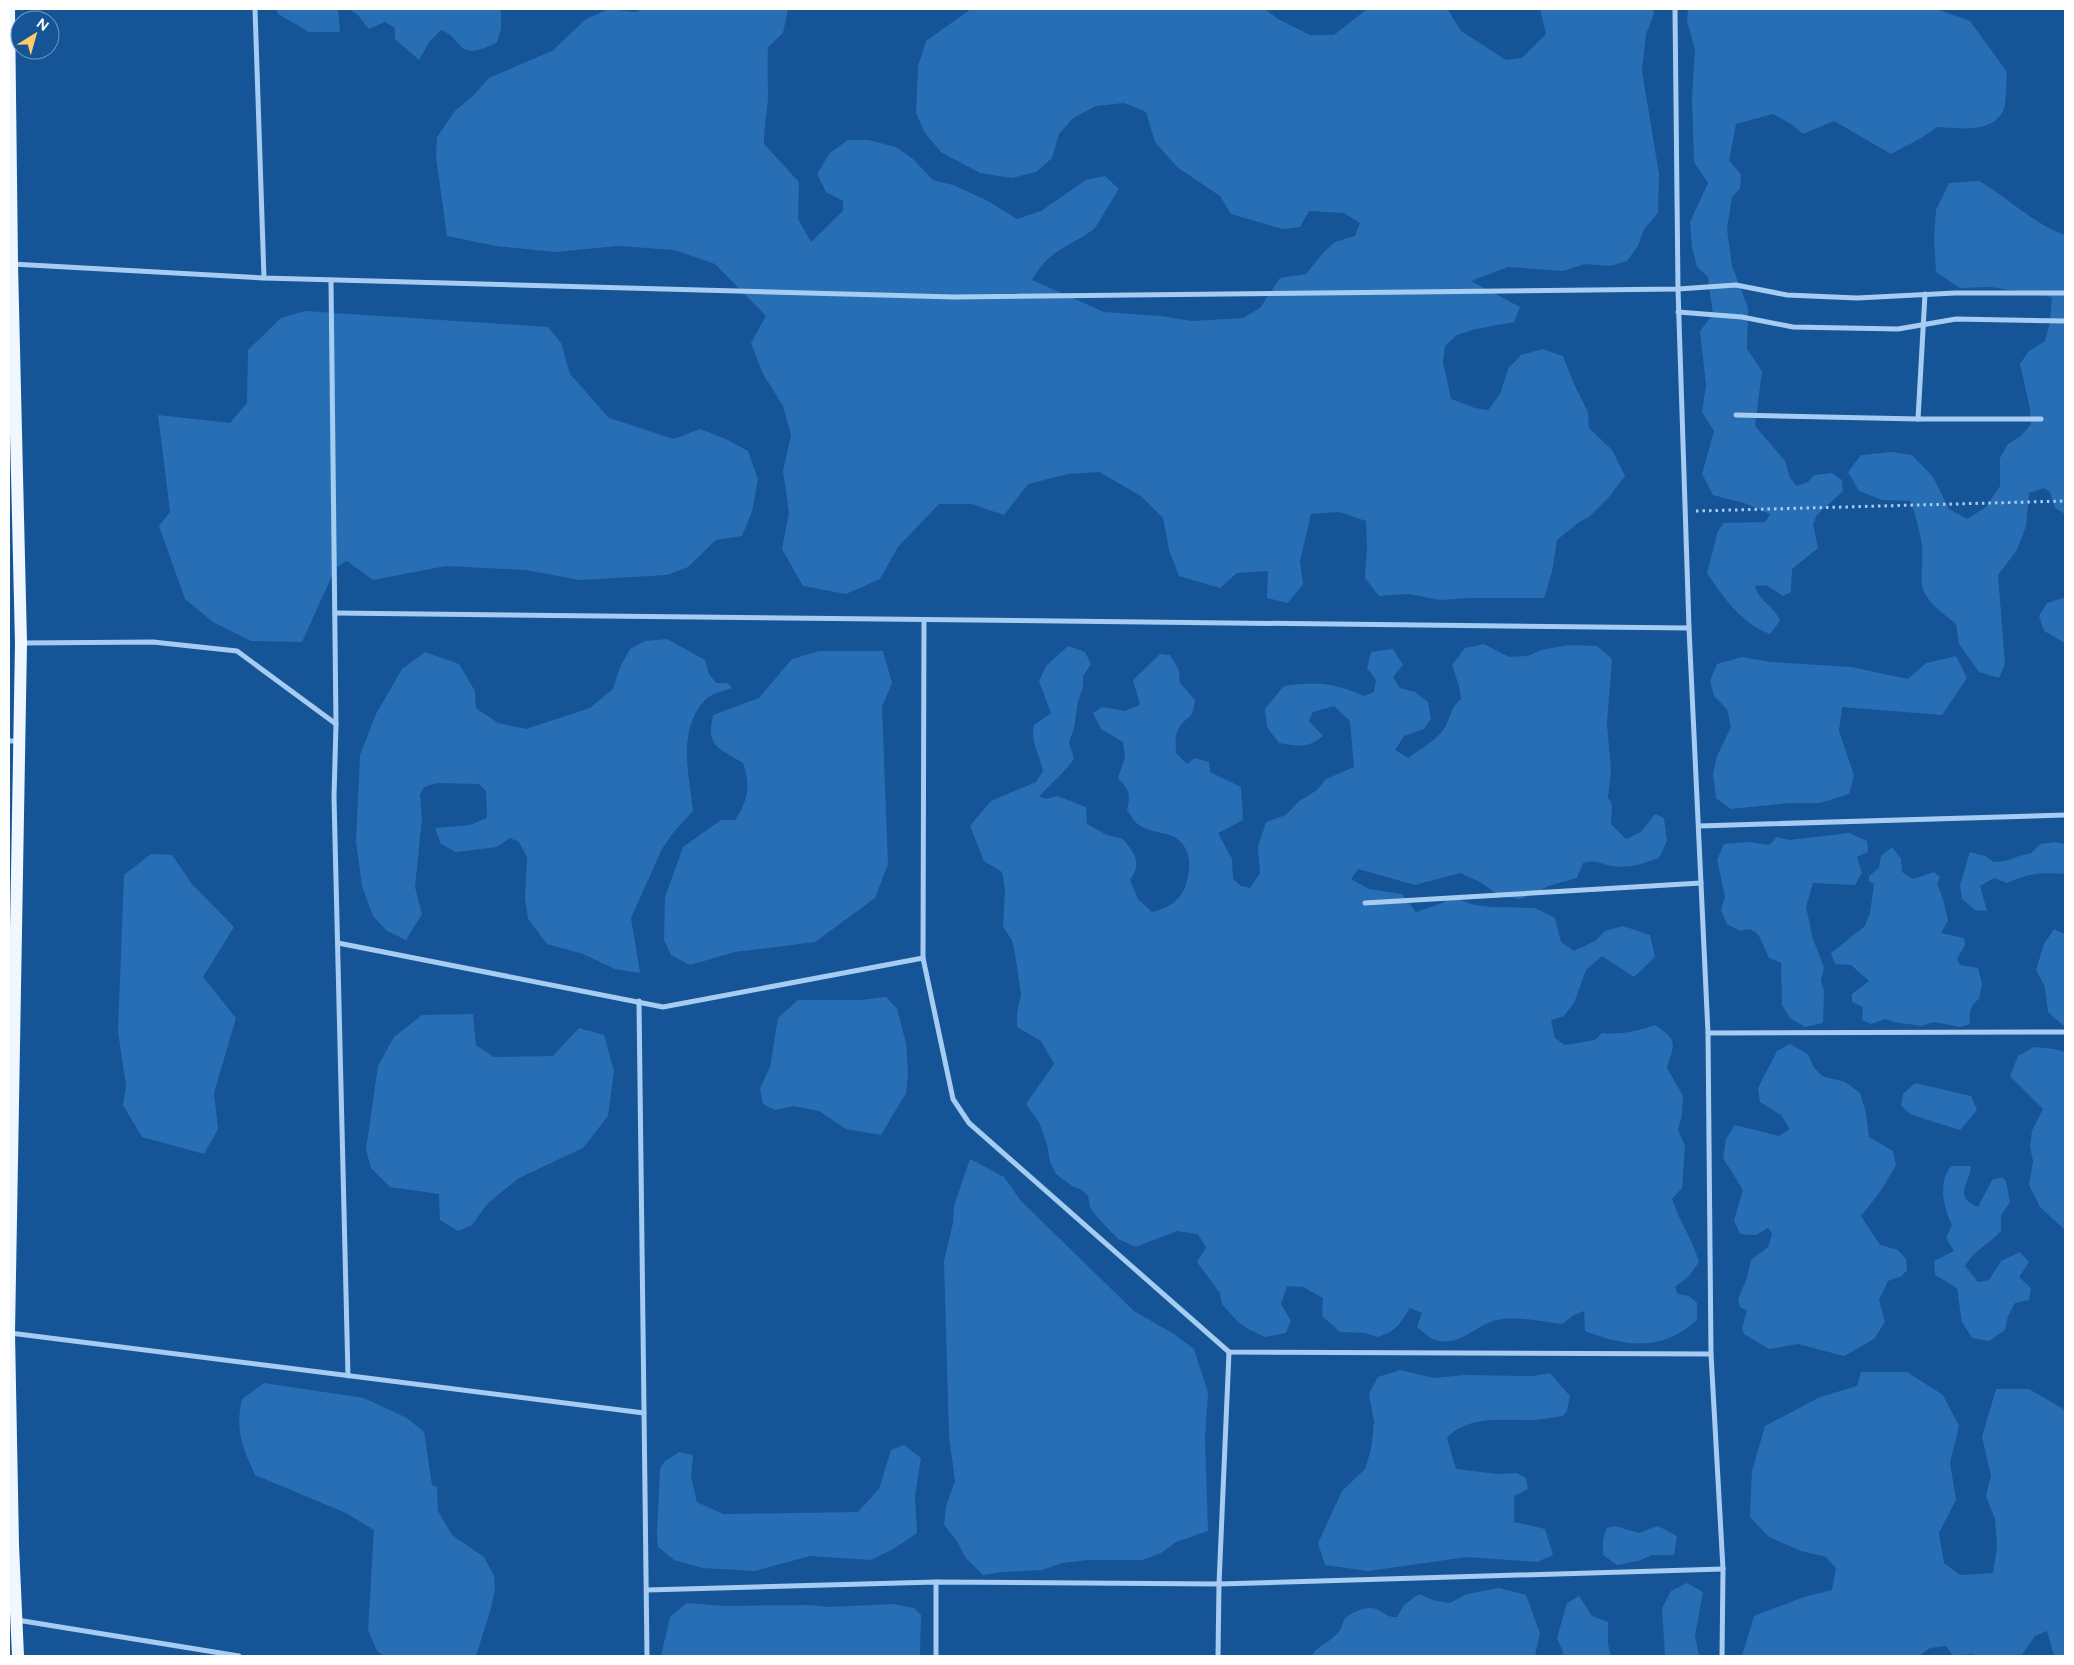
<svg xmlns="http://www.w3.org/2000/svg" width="2074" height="1665" viewBox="0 0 2074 1665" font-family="Figtree,sans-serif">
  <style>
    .green { fill: #286eb5 }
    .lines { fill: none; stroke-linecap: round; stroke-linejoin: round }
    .path { stroke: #a6ccf2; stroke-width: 3; stroke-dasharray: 2.5 4; stroke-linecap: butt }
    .minor { stroke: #a6ccf2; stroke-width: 5 }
    .primary { stroke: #f0f7ff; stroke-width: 12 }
  </style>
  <rect width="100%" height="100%" fill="#155496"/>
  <g class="green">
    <path d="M276,9H338L340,32H309L278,14Z"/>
    <path d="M348,9H501V29L497,42C488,47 473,55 463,48C454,41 454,35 441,30L430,41L419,60L395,39V28L385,22L369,29L357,14Z"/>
    <path d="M609,9L635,12L642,9H788L783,33L768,47C767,64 768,80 768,98C767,113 764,129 764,144L799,182L798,219L811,242L843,211V201L826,192L817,174L830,153L848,140H868L896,147L913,159L933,180L953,185L988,201L1017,219L1041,211L1086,180L1105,176L1119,189C1114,196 1097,226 1094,229C1068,248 1049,249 1032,280L1104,312L1161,316L1192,321L1243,318L1260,308L1280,278L1306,274L1324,252L1335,242L1355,236L1360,223L1344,213L1309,211L1300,227L1282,229L1231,214L1220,196L1177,167L1155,142L1146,112L1124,103L1096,106L1073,118L1059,134L1052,158L1036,172L1012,178L980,173L941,152L925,133L916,113L918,66L926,41L971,9H1265L1278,19L1310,35H1334L1367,9H1443L1448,10L1461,31L1506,60L1522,58L1546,34L1540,9H1653L1654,14L1646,34L1642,71L1659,174L1658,213L1644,229L1638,246L1627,261L1610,266L1585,264L1563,271L1508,267L1471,281L1520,307L1514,322L1476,329L1457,335L1445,346L1443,362L1451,399L1475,408L1488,410L1500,394L1508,369L1521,355L1542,349L1563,356L1574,384L1588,412L1589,428L1612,450L1625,476L1609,497L1589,517L1579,522L1557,540L1552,572L1544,598H1470L1440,600L1409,594L1379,596L1365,578L1367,547L1366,521L1339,512L1311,514L1300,561L1303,584L1288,603L1267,598L1268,571L1237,573L1220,588L1179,576L1169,550L1163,518L1141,496L1099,472L1068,474L1028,484L1004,515L971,504H939L898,547L880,579L846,594L803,586L782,549L789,513L783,471L791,435L783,406L763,374L751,343L766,316L715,264L674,250L619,246L555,252L496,246L447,236L436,157L437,137L455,111L473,96L489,78L552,51L586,19Z"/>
    <path d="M1688,9H1936L1970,21L2007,72C2006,81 2007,104 2003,111C1991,134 1958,128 1937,127L1923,137L1891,154L1834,121L1803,134L1791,124L1773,114L1736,124L1729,161L1741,174L1740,189L1732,197L1727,229L1732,266L1748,308L1747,349L1762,371L1755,426L1785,461L1790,478L1797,486L1808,482L1814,475L1832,473L1842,480L1843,491L1817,515L1813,524L1818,548L1792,569L1791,592L1783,596L1766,585L1755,586C1759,602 1775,606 1780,621L1770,634C1743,625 1722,596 1707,573L1718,531L1724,523L1765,522L1770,514L1744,503L1713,495L1702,474L1714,431L1702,412L1706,385L1700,331L1713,314L1708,277L1697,267L1692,247L1690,222L1708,183L1694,162L1692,99L1695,50L1687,21Z"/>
    <path d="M1979,181C2009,198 2033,224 2065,235V514L2055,508L2050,492L2044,488L2029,493L2026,526L2017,550L1998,575L2005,664L1999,678L1979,672L1959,644L1956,624C1945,615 1932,606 1925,594C1918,582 1924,560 1922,547C1921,535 1915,512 1910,501L1882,500L1859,491L1848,472L1861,455L1892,452L1912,455L1933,477L1949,509L1967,519L1986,507L2000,486V458L2008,444L2021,436L2031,424L2030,409L2020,364L2028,352L2045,341L2050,322L2052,297L1991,287L1960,288L1936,272L1934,239L1936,210L1949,183Z"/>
    <path d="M305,311L548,327L561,343L570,374L609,418L674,439L700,429L726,439L748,451L758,479L752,512L742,536L716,540L688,567L667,575L580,580L526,570L446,566L373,580L347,561L336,567L302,642L251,641L213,622L185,599L159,526L170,512L158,415L230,423L247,403L248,350L281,318Z"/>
    <path d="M2063,598H2065V643L2044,631L2039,616L2047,603Z"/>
    <path d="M667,639L705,660L709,674L716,683H728L732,688C723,691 710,694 704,701C677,732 689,774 693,811L673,833L662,849L631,918L640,973L615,969L583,954L547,944L528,919L525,898L527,857L519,842L510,838L497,847L456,852L441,844L435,828L470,825L487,818L486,791L479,784L437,783L424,787L420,795L422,818L415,887L422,914L406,940L387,931L373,916L362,886L356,841L360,755L376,714L402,669L425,652L459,664L475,691L476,708L498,723L526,729L590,708L613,689L620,667L630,649L645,641Z"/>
    <path d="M1484,644L1509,657L1528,656L1541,650L1568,645L1597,646L1612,659L1607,723L1611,770L1608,797L1612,805L1611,824L1626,839L1641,832L1655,814L1664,818L1667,841L1659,858C1644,863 1629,869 1613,866C1598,864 1599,859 1583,863L1577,878L1548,886L1534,894L1519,899L1497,894L1480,882L1460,873L1415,885L1358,869L1351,879L1369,889L1402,894L1416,912L1440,904L1453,897L1474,905L1492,907L1535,908L1555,918L1561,942L1574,951L1595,941L1605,931L1623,926L1650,935L1655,957L1634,977L1602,956L1586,970L1574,1003L1564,1016L1551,1020L1555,1038L1565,1045L1595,1040L1602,1033C1622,1035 1637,1031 1655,1025C1679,1041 1674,1043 1667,1068L1683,1096L1682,1115L1678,1130L1685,1146L1682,1188L1672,1199C1679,1221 1693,1240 1699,1262L1689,1276L1675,1287L1678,1294L1689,1296L1697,1303V1320C1662,1352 1626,1347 1585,1331L1584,1311L1574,1315L1562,1324C1541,1321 1518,1316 1497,1320C1475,1325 1458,1349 1433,1339C1428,1337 1422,1331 1417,1327L1422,1313L1410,1308L1398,1326L1390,1332L1378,1337L1365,1333L1340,1332L1322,1316L1323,1298L1303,1287L1287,1286L1281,1304L1291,1321L1286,1333L1265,1337L1250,1330L1238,1322L1222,1304L1220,1293L1197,1262L1206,1248L1198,1234L1177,1231L1136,1247L1118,1239L1097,1217L1090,1207L1088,1196L1082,1190L1072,1186L1056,1174L1050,1162L1047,1144L1039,1122L1026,1104L1054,1064L1041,1041L1017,1027V1013L1021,994L1015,954L1012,940L1003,927L1005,889L1002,872L984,861L970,826L991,801L1036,782L1043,771C1040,755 1030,742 1034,725L1051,713L1039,681L1047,665L1068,646L1085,652L1091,664L1083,676V687L1078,701L1074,728L1069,742L1074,759C1064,773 1051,783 1039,797L1047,799L1057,796L1086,807L1087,824L1107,835L1123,839C1134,853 1143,862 1130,880L1138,899L1152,912C1167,909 1182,900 1186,884C1191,868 1192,849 1176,838C1166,832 1150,833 1139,825C1134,822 1131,815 1127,810C1131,794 1129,789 1118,778L1125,757L1123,742L1101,729L1093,713L1102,707L1125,711L1140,705L1133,680L1160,654L1170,655L1179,670L1180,683L1195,700C1192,722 1188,714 1179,728C1174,736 1176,745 1176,753L1187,764L1195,758L1209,762L1210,772L1241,787L1243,820L1218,833L1232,859L1233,879L1241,886L1250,888L1260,873L1258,847L1266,822L1286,815L1298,802L1317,790L1326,779L1354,767L1350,721L1334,706L1313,712L1309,721L1323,736C1308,749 1297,746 1279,743L1267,727L1265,709L1284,686C1317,681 1334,683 1364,696L1374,692L1376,680L1367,668L1371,652L1393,649L1403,665L1393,677L1400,688L1415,692L1428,702L1431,719L1424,729L1404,736L1395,750L1408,758C1420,749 1438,740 1445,727C1452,715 1449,710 1461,699L1459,686L1452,665L1465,648Z"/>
    <path d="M819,651H883L892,683L882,707L888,864L875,898L815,942L735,952L690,965L671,955L664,940L665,897L683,847L721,820H735C748,800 751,787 743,763C718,747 706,748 713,715L759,698L792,659Z"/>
    <path d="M1956,656L1967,678L1942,715L1842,707L1839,731L1854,775L1849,794L1820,803H1789L1731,809L1716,798L1713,774L1717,756L1731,727L1727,709L1714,696L1710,681L1717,664L1742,657L1770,662L1851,667L1908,679L1926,663Z"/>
    <path d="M1849,833L1867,841L1868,852L1857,857L1862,873L1855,885L1813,883L1806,907L1813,939L1824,967L1821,980L1824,991L1823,1023L1805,1027L1790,1018L1782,1005L1781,963L1769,958L1758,934L1750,929L1740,931L1727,924L1721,910L1725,896L1717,860L1724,844L1749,842L1769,845L1777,837L1789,840Z"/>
    <path d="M2055,842L2065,844V874C2041,872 2030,873 2007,883L1994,878L1980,886L1987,911L1975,910L1962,899L1960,885L1970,852L1985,856L1994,862L2005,861L2019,856L2031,853L2041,844Z"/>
    <path d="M1892,847L1901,859L1902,872L1913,879L1934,872L1940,877L1937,883L1943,899L1948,920L1941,933L1964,938L1965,945L1957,959L1960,965L1978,968L1982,984L1979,999C1970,1005 1969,1013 1970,1024L1960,1027L1934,1022L1921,1026L1894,1022L1885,1019L1871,1024L1862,1020L1863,1007L1852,1002V994L1869,981L1851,965L1835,964L1831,953L1865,926L1870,913L1874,884L1869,881V876L1879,868L1881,856Z"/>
    <path d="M151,854L172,855L192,884L234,927L203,977L236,1018L214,1093L218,1129L204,1154L142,1137L123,1105L126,1086L118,1031L124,875Z"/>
    <path d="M2054,929L2065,934V1027L2048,1012L2045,987L2036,970L2044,944Z"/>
    <path d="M886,997L897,1009L906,1043L908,1074L906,1093L881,1135L846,1129L819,1111L794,1106L775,1110L763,1104L760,1088L770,1067L778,1018L798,1000H860Z"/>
    <path d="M473,1014L476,1045L494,1057L553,1056L579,1028L604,1035L614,1071L608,1116L583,1148L519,1178L488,1203L472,1225L458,1231L440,1220L439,1194L390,1187L371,1168L366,1150L378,1066L394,1037L422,1015Z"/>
    <path d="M1790,1044L1808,1054L1813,1066L1822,1076L1845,1082L1860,1093L1866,1113L1869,1137L1893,1151L1896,1165L1880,1192L1861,1216L1880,1245L1898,1250L1906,1259L1907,1270L1902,1276L1888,1281L1879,1300L1885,1322L1874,1339L1844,1356L1798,1344L1769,1349L1744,1334L1742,1328L1747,1311L1740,1307L1738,1299L1747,1278L1751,1260L1768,1247L1772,1234L1768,1228L1756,1235L1740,1234L1734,1220L1743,1190L1723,1158L1726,1139L1735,1125L1779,1136L1790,1129L1781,1115L1760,1102L1758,1088L1777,1051Z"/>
    <path d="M2034,1047L2055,1049L2065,1052V1230L2040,1207L2029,1185L2033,1161L2030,1147L2032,1131L2043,1109L2010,1076L2018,1056Z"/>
    <path d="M1915,1083L1971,1096L1977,1110L1960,1130L1912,1115L1901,1106L1903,1094Z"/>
    <path d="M970,1159L1004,1177L1021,1201L1134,1311L1174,1334L1194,1349L1208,1393L1205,1437L1208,1531L1176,1542L1161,1553L1142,1560H1088L1062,1563L1042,1570L1003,1572L983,1575L965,1557L957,1541L944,1525L946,1506L955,1481L949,1436L944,1261L953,1223L954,1206Z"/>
    <path d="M1951,1166H1971C1970,1183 1952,1197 1978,1207L1992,1180L2002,1177L2006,1181L2010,1202L2001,1215V1231C1990,1243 1973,1251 1965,1266L1978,1282L1989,1280L2001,1261L2020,1252L2029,1262L2019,1277L2031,1288L2029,1300L2015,1303L2008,1316L2005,1330L1989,1341L1972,1338L1962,1322L1957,1288L1935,1275L1934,1261L1954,1251L1946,1238L1952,1225C1943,1206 1938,1183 1951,1166Z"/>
    <path d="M1400,1370L1434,1378L1464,1375L1533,1376L1550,1373L1570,1396L1567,1411L1563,1416C1551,1418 1539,1420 1528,1420C1501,1420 1466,1416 1447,1438L1456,1469L1498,1474L1517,1473L1526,1478L1528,1489L1514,1496V1522L1545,1529L1553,1555L1537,1562L1467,1557L1368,1571L1325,1565L1318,1543L1342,1491L1365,1469L1371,1449L1374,1422L1369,1394L1378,1377Z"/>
    <path d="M1861,1372H1907L1943,1395L1959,1426L1950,1463L1956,1500L1939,1533L1944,1563L1960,1575L1993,1573L1997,1547L1995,1519L1986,1496L1991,1475L1982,1437L1996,1389H2029L2065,1410V1656H2054L2047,1631L2035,1636L2021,1656H1973V1654L1953,1656L1946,1646L1930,1648L1919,1656H1742L1754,1616L1804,1597L1832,1590L1836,1568L1826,1557L1801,1551L1769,1537L1750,1517L1752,1471L1765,1426L1820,1397L1857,1386Z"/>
    <path d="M264,1383L364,1398L407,1418L424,1432L432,1485L437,1487L438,1511L452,1535L484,1557L494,1576L495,1589L491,1608L476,1656H384L377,1651L368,1630L374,1530L346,1513L255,1475C242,1447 235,1430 242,1399Z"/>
    <path d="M904,1445L921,1458L915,1496L917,1533L895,1548L871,1560L810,1556L755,1571L703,1568L674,1560L658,1547L657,1534L660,1469L664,1462L679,1452L693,1455L691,1476L697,1502L723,1514L858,1512L879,1489L891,1450Z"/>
    <path d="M1615,1526L1639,1533L1658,1526L1677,1536L1674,1555H1652L1638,1561L1617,1565L1603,1555V1539L1607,1528Z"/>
    <path d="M1687,1583L1703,1592L1695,1636L1699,1656H1665L1662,1608L1671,1591Z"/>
    <path d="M1499,1588L1526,1595L1540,1633L1535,1656H1311C1320,1644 1327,1644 1337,1634C1341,1630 1342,1625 1344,1620C1349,1613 1364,1607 1372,1608C1383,1609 1384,1618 1397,1617L1404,1605L1419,1594L1436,1601L1450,1603L1467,1594Z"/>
    <path d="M1579,1596L1592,1616L1608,1622V1644L1611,1656H1562L1563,1652L1557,1638L1567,1603Z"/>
    <path d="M687,1603L724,1606L810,1605L829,1607L892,1604L914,1608L921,1615L920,1656H661L670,1617Z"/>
  </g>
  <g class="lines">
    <path class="path" d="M1696,511L2065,501"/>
    <g class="minor">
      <path d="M255,9L264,278"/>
      <path d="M1675,9L1678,289L1689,628L1708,1033L1711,1354L1723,1569L1722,1656"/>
      <path d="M12,264L264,278L954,297L1678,289L1736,285L1787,295L1857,298L1955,293H2065"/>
      <path d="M331,280L336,724L334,797L348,1376"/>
      <path d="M1678,312L1742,317L1793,327L1898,329L1956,319L2065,321"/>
      <path d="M1736,415L1918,419H2041"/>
      <path d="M1918,419L1925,294"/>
      <path d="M335,613L1689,628"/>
      <path d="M924,620L923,958L953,1099L969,1123L1229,1352L1711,1354"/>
      <path d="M22,643L153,642L237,651L336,724"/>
      <path d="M9,741H19"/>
      <path d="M1699,826L2065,815"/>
      <path d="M1365,903L1701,883"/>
      <path d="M338,943L663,1007L923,958"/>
      <path d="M639,1001L647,1656"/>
      <path d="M1708,1033L2065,1032"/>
      <path d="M10,1333L644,1413"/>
      <path d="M647,1590L936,1582L1219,1584L1723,1569"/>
      <path d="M17,1620L239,1656"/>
      <path d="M936,1656V1582"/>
      <path d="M1218,1656L1219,1584L1229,1352"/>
    </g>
    <path class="primary" d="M9,9L12,264L21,643L9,1333L13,1545L18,1656"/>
  </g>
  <rect width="2074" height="1665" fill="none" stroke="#ffffff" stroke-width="20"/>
  <g transform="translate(35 35) rotate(37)"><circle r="24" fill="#155496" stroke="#7398c0"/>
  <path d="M0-4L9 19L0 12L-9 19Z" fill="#ffcb66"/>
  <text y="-8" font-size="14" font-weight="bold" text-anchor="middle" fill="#ffffff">N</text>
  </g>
</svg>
